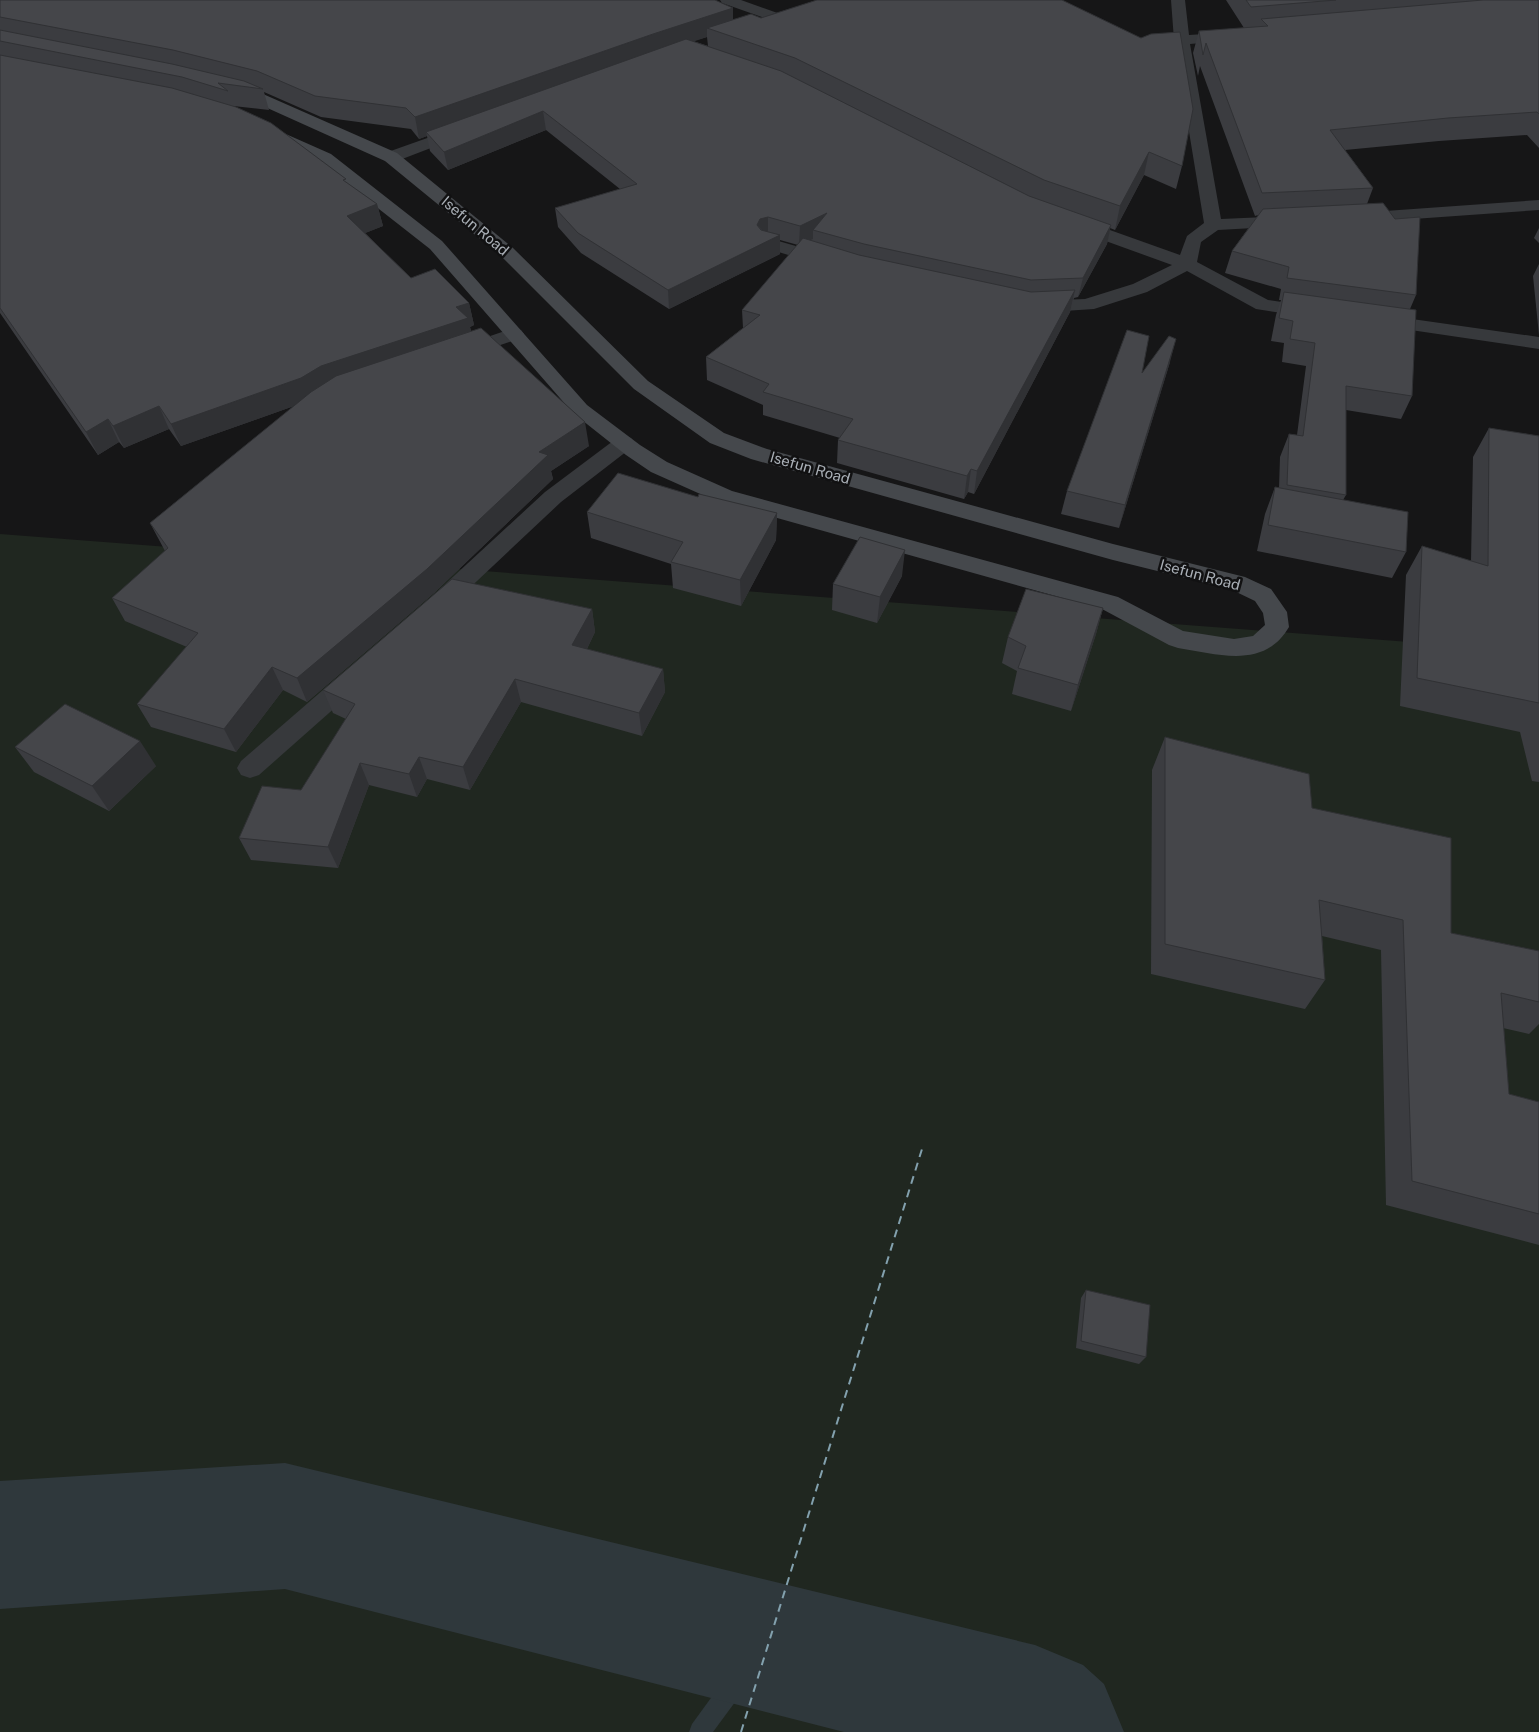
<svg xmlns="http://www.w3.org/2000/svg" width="1539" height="1732" viewBox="0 0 1539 1732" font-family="'Public Sans',sans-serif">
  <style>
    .green { fill: #202720 }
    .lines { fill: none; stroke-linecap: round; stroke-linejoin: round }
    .stream { fill: #2f383c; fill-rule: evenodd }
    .river { fill: #2f383c; fill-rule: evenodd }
    .ferry { stroke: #83a1ae; stroke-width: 2; stroke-dasharray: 8 6; stroke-linecap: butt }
    .street { fill: #37393c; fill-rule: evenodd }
    .secondary { fill: #45484c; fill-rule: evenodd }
    .wall { fill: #3b3c40; fill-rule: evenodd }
    .shaded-wall { fill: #303134 }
    .building { fill: #45464a; stroke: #303134 }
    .labels { text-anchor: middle; stroke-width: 5; stroke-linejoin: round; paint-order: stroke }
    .far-street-label { font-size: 15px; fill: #a9afb6; stroke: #111112 }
  </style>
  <rect width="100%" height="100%" fill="#161617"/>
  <path class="green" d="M0,534L1539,652V1732H0Z"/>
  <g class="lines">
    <path class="stream" d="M764,1633L772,1636L775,1644L772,1652L713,1732H689L692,1724L756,1636Z"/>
    <path class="river" d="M285,1463L1035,1645L1083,1665L1104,1684L1124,1732H844L285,1589L0,1609V1481Z"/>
    <path class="ferry" d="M741,1732L922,1149"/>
    <g class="street">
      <path d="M720,0H741L786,16L788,19L786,22H776L722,3Z"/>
      <path d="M1171,0H1185L1189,35L1235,32L1240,33L1242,36L1240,39L1235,40L1190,44L1221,219L1289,216L1295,217L1298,221L1295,225L1289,226L1218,230L1201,242L1197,262L1268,300L1322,308L1325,312L1322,316L1315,318L1256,309L1187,271L1147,292L1094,309L1034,313L1027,311L1024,307L1027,303L1034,301L1085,299L1133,284L1172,265L1067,227L1064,223L1067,219L1073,218L1079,219L1180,255L1187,236L1204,223L1174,40Z"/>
      <path d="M464,125L470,127L472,130L470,133L397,161H385L383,157L385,153Z"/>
      <path d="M1539,200V210L1357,223L1351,222L1348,218L1351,214L1357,213Z"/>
      <path d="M768,238L834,257L837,261L834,265L828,267L762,247L759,243L762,239Z"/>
      <path d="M1377,314L1539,337V349L1370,324L1367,320L1370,316Z"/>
      <path d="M514,328L521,330L524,334L521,338L459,359L452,357L449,353L452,349Z"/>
      <path d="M624,436L631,438L635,443L631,448L561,502L444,612L436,614L428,612L424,606L428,600L545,492L617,438Z"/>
      <path d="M355,667L364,670L367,676L364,682L259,775L250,778L241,775L237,768L241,761L346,670Z"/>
    </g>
    <path class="secondary" d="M231,86L263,94L397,153L513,248L648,381L724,433L767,449L1113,544L1245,577L1271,589L1287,612L1289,627C1264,670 1218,654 1178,648L1169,645L1102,609L716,501L651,472L626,455L573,413L430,249L319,162L267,137L265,134L267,131H279L331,154L442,241L587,405L640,445L667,462L732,491L1118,597L1183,631L1234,639L1253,636L1265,625L1263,613L1255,601L1230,589L1113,560L751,459L710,443L634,389L501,256L385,161L252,101L225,94L223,91L225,88Z"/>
  </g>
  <g class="wall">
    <path d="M0,0L733,8V19L761,18L817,0L1182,166L1176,189L1144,175L1115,230L1110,228L1107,244L1078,297L1074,298L1070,312L974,494L968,492L964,499L837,463L838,440L840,438L763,415V405L707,380L706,357L743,328L742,310L798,245L780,240V254L669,309L581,253L558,227L555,208L620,189L546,130L448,170L430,151L427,136L419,139L411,129L321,117L264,92L269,110L233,106L377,204L383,226L365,233L411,278L469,303L474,325L470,327L471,331L589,446L551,471L553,479L434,593L307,702L283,690L236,752L151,727L137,704L187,647L125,621L112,598L165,551L150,523L294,406L181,446L169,429L124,448L119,442L98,455L0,313ZM707,37L708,46L693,41Z"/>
    <path d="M1226,0H1539V148L1527,135L1439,141L1345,150L1373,188L1367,204L1416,295L1410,309L1412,396L1401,419L1346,410V495L1343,500L1406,552L1392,578L1257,551L1265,514L1275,487L1279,488L1280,457L1289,434L1297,435L1306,366L1282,362L1284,343L1271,341L1276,315L1281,300H1279L1281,289L1225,273L1232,251L1258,215L1255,216L1200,66L1198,76L1193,53L1199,31L1244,28Z"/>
    <path d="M1539,228V243L1534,238Z"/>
    <path d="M1539,264V335L1533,276Z"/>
    <path d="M1170,362L1119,528L1061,514L1067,491L1142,373Z"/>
    <path d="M1489,428L1539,436V782L1532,781L1520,732L1400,706L1406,575L1422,546L1471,561L1473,457Z"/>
    <path d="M698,497L777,513L776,540L741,606L673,588L671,564L591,538L587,512Z"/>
    <path d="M902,576L877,623L832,610L833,584Z"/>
    <path d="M1103,608L1096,634L1071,711L1012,694L1017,671L1002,663L1008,637Z"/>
    <path d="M592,609L595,632L587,649L663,669L665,692L642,736L521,702L470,790L427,779L417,797L369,785L338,868L251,860L239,838L301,790L346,719L333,713L323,690Z"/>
    <path d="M1165,737L1312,808L1451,933L1539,951V1024L1529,1034L1503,1028L1509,1094L1539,1102V1245L1386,1205L1381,950L1322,936L1325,980L1305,1009L1151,974L1152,770Z"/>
    <path d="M15,747L156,766L109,811L34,772Z"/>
    <path d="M1086,1290L1146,1357L1139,1364L1076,1348L1081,1298Z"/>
  </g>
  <g class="shaded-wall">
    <path d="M733,8V28H707V37L426,132L427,136L419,139L415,117L653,34Z"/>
    <path d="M543,111L546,130L448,170L444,152Z"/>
    <path d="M1149,152L1144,175L1115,230L1120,206Z"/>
    <path d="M377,204L383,226L353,238L347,216Z"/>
    <path d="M827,213L813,230V239L799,245L800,226Z"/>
    <path d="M768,217V236L757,225L760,219Z"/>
    <path d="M1111,225L1107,244L1078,297L1083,278Z"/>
    <path d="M780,235V254L669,309L668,290Z"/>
    <path d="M1075,290L1070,312L974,494L977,471Z"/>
    <path d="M469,303L474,325L470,327L473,340L308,401L181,446L171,424L321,366L456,307Z"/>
    <path d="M1176,339L1170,362L1119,528L1125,505Z"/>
    <path d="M159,406L169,429L124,448L113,426Z"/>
    <path d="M108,419L119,442L98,455L86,432Z"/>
    <path d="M585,422L589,446L551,471L553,479L434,593L307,702L297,678L539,452Z"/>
    <path d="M971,469L968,492L964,499L967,476Z"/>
    <path d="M777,513L776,540L741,606L740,580Z"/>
    <path d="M905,550L902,576L877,623L880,597Z"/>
    <path d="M1103,608L1096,634L1071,711L1078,685Z"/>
    <path d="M592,609L595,632L577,669L572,645Z"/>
    <path d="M272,667L283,690L236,752L224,729Z"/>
    <path d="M663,669L665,692L642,736L639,713Z"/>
    <path d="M515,679L521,702L470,790L463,767Z"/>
    <path d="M140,741L156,766L109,811L92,786Z"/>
    <path d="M419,757L427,779L417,797L409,774Z"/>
    <path d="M360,763L369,785L338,868L328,847Z"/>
  </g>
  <g class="building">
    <path d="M0,0H715L733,8L653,34L415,117L406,108L315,96L257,71L173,50L0,17Z"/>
    <path d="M817,0H1062L1141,38L1151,34L1180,32L1193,109L1182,166L1149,152L1120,206L1044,180L795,58L707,28L751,14L761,18Z"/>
    <path d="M1246,0H1336L1251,7Z"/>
    <path d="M1483,0H1539V114L1537,112L1448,118L1330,130L1373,188L1262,193L1206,43L1203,55L1199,31L1268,26L1261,19Z"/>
    <path d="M0,30L172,64L244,81L263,89L218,83L228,91L182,77L0,41Z"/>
    <path d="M686,39L781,71L1029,196L1111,225L1083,278L1031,280L864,244L813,230L827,213L800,226L768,217L760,219L757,225L761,230L780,235L668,290L578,233L555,208L637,184L543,111L444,152L426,132Z"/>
    <path d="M0,55L172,88L236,107L271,123L346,179L343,180L377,204L347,216L411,278L435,269L469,303L456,307L468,318L321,366L301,378L171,424L159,406L113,426L108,419L86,432L0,308Z"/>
    <path d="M1383,203L1395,219L1420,217L1416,295L1287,278L1289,267L1232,251L1263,209Z"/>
    <path d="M803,238L859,255L1031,292L1075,290L977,471L971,469L967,476L838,440L853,419L763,392L769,384L706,357L760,315L742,310Z"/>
    <path d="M1284,292L1416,310L1412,396L1346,386V495L1287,485L1289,434L1303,436L1315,343L1290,339L1293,321L1279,318Z"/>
    <path d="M481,328L585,422L539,452L548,455L427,569L297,678L272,667L224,729L137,704L198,633L112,598L168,548L150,523L311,392L336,376Z"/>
    <path d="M1127,330L1149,336L1142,373L1169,336L1176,339L1125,505L1067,491Z"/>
    <path d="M1489,428L1539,436V703L1417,678L1422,546L1488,566Z"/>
    <path d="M618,473L698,497L699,494L777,513L740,580L671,562L683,542L587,512Z"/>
    <path d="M1275,487L1408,512L1406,552L1268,525Z"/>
    <path d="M860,537L905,550L880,597L833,584Z"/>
    <path d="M452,579L592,609L572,645L663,669L639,713L515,679L463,767L419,757L409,774L360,763L328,847L239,838L262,786L301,790L355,704L323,690Z"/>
    <path d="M1026,589L1103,608L1078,685L1018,668L1026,646L1008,637Z"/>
    <path d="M65,704L140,741L92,786L15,747Z"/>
    <path d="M1165,737L1309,774L1312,808L1451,838V933L1539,951V1002L1501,993L1509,1094L1539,1102V1214L1412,1181L1403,920L1319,900L1325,980L1165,944Z"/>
    <path d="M1086,1290L1150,1305L1146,1357L1081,1341Z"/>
  </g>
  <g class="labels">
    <g class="far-street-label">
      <text transform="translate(475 226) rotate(40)" y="5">Isefun Road</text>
      <text transform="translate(810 468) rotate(16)" y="5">Isefun Road</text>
      <text transform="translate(1200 575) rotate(15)" y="5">Isefun Road</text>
    </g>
  </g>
</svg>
